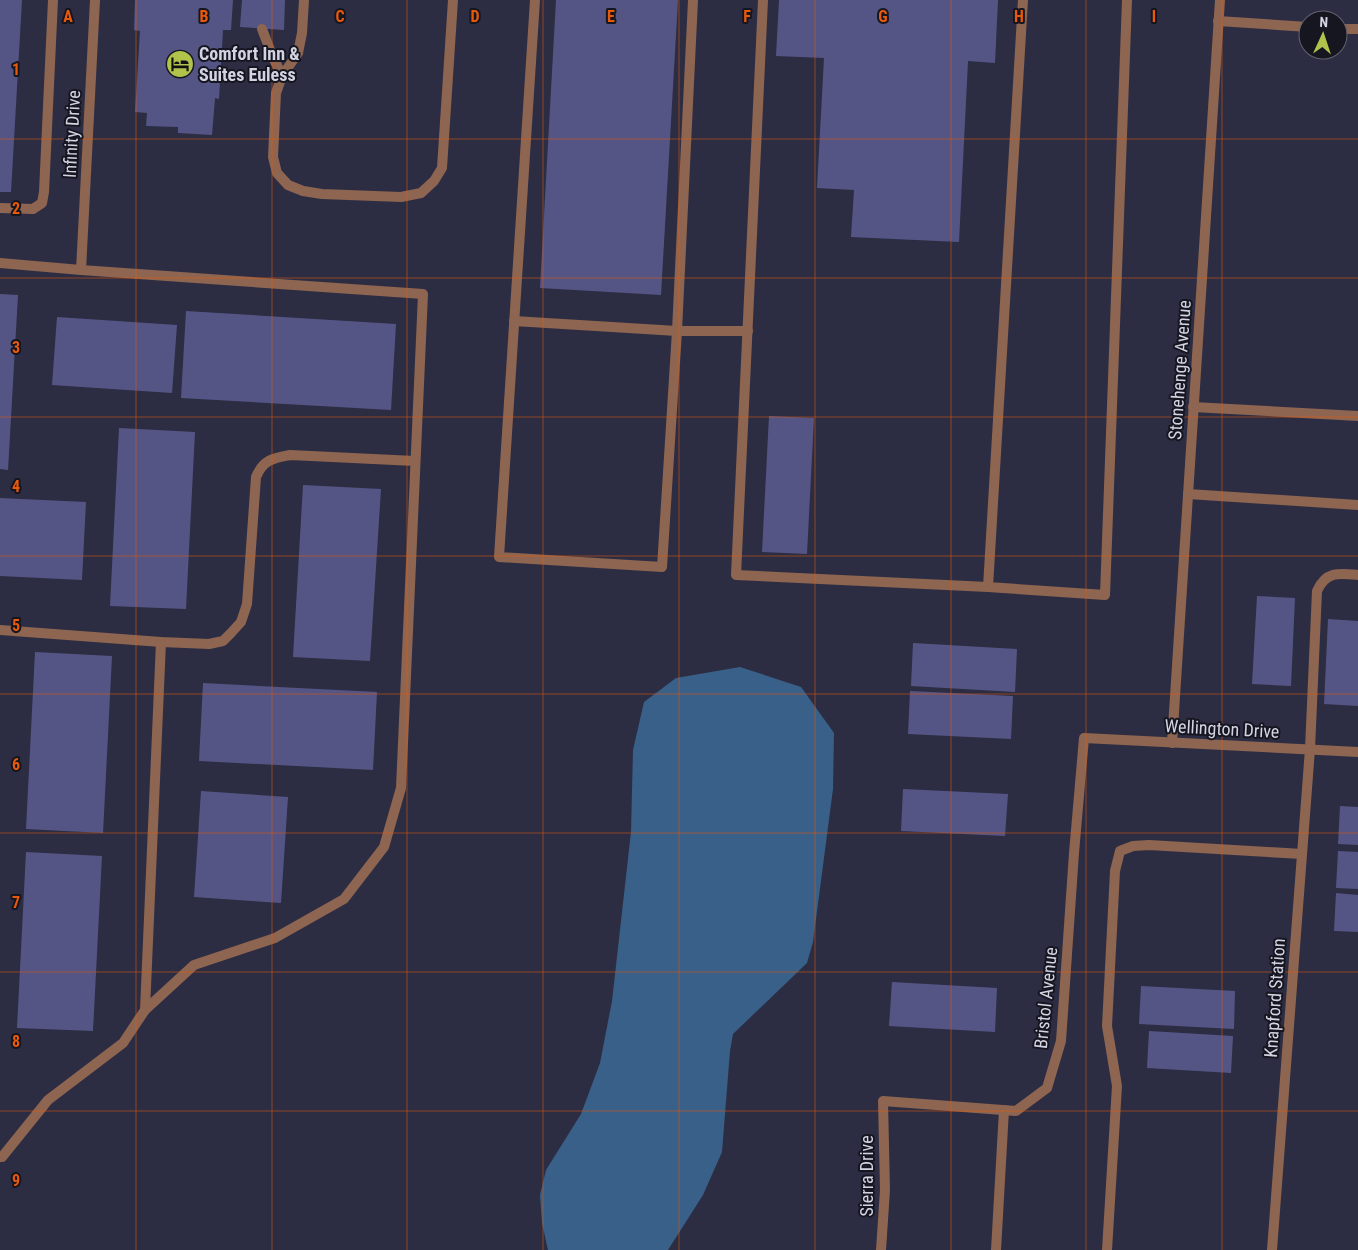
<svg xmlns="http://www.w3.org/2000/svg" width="1358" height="1250" viewBox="0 0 1358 1250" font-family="'Roboto Condensed',sans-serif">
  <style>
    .water { fill: #396088 }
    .building { fill: #555585 }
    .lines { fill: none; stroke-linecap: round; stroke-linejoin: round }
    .service { stroke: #8e6550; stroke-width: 10 }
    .minor { stroke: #8e6550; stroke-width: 10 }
    .grid { fill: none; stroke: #e8590c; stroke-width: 1; stroke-opacity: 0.55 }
    .labels { text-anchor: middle; stroke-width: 4; stroke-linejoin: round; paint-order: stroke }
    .poi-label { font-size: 18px; font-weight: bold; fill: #d3d4e3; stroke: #161620; text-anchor: start }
    .street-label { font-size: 18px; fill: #d3d4e3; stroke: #161620 }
    .grid-label { font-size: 16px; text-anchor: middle; font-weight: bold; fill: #e8590c; stroke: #161620; stroke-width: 4; stroke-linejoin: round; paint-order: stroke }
  </style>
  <rect width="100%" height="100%" fill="#2c2d43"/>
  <path class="water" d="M740,667L801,687L834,733L833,789L813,942L807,963L733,1034L730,1051L722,1152L703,1195L668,1250H548L542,1223L540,1195L546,1170L581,1114L600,1063L612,1001L631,832L633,750L644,702L676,678Z"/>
  <g class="building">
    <path d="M0,0H22L11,192H0Z"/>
    <path d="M135,0H233L231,30H223L219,99L215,98L212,135L178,133V127L146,126L147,113L135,112L140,31L134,30Z"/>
    <path d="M242,0H285L284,30L240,27Z"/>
    <path d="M556,0H678L661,295L540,288Z"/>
    <path d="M779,0H998L995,63L968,61L959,242L851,237L854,190L817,188L824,58L776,56Z"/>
    <path d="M0,294L18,295L8,470L0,469Z"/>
    <path d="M186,311L396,324L391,410L181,398Z"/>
    <path d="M57,317L177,325L172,393L52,385Z"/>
    <path d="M769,416L814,418L807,554L762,552Z"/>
    <path d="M119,428L195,432L186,609L110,606Z"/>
    <path d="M303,485L381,489L370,661L293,657Z"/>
    <path d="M0,498L86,502L82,580L0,576Z"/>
    <path d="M1257,596L1295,598L1291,686L1252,684Z"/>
    <path d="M1328,619L1358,621V706L1324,704Z"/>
    <path d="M913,643L1017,649L1015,692L911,686Z"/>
    <path d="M35,652L112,656L103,833L26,829Z"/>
    <path d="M203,683L377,692L373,770L199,761Z"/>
    <path d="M910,691L1013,696L1011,739L908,734Z"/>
    <path d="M903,789L1008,794L1005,836L901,831Z"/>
    <path d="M201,791L288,797L281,903L194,897Z"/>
    <path d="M1340,806L1358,807V845L1338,844Z"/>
    <path d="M1338,851L1358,852V889L1336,888Z"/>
    <path d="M26,852L102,856L93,1031L17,1028Z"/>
    <path d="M1336,893L1358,895V932L1334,931Z"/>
    <path d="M892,982L997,988L995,1032L889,1026Z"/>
    <path d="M1141,986L1235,991L1234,1029L1139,1024Z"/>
    <path d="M1149,1031L1233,1036L1231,1073L1147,1068Z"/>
  </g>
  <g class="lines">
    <g class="service">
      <path d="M304,0L302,33L298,53L282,76L276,93L273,157L277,173L288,185L303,191L322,194L401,197L421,193L434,181L442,168L453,0"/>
      <path d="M535,0L499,557L662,567L677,331L693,0"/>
      <path d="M763,0L736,575L988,587"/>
      <path d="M1023,0L988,587L1105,595L1127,0"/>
      <path d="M1218,21L1308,27"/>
      <path d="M262,29L272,55L282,76"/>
      <path d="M1338,29H1358"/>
      <path d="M0,208L33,209L42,203L44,192L53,0"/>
      <path d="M0,263L81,270L423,294L401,788L384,847L344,899L275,938L194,965L145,1010L123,1043L48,1100L2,1157H0"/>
      <path d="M514,321L677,331H748"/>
      <path d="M1193,407L1358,416"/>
      <path d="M1188,494L1358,505"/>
      <path d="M0,630L161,642L209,644L223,641L231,633L241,622L247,604L256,477C263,460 273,458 290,455L415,461"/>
      <path d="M1310,749L1317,591C1326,571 1339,573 1358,575"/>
      <path d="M145,1010L161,642"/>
      <path d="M996,1250L1004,1110"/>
      <path d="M1107,1250L1117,1086L1107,1026L1115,871L1120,851L1133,846L1149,845L1302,854"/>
    </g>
    <g class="minor">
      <path d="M81,270L95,0"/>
      <path d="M1172,743L1220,0"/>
      <path d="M881,1250L885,1190L883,1101L1016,1111L1047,1088L1061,1041L1074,853L1084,738L1358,752"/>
      <path d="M1272,1250L1310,749"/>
    </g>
  </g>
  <path class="grid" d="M136,0V1250M272,0V1250M407,0V1250M543,0V1250M679,0V1250M815,0V1250M951,0V1250M1086,0V1250M1222,0V1250M0,139H1358M0,278H1358M0,417H1358M0,556H1358M0,694H1358M0,833H1358M0,972H1358M0,1111H1358"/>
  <defs>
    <g id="hotel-disc" transform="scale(1.4375)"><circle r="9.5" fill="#b2c34c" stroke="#161620"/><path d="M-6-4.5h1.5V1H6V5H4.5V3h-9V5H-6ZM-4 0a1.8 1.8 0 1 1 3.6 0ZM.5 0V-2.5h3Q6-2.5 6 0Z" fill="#111"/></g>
  </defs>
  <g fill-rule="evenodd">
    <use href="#hotel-disc" x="180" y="64"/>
  </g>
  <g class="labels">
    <g class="poi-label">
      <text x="199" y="60">Comfort Inn &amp;<tspan x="199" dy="21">Suites Euless</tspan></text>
    </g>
    <g class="street-label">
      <text transform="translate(72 134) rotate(-87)" y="6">Infinity Drive</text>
      <text transform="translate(1180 370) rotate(-86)" y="6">Stonehenge Avenue</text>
      <text transform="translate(1222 729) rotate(3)" y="6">Wellington Drive</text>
      <text transform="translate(1046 998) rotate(-84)" y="6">Bristol Avenue</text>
      <text transform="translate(1275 998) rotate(-86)" y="6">Knapford Station</text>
      <text transform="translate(867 1176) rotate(-90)" y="6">Sierra Drive</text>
    </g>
  </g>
  <g class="grid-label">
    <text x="68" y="22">A</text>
    <text x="204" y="22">B</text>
    <text x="340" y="22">C</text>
    <text x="475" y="22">D</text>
    <text x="611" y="22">E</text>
    <text x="747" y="22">F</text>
    <text x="883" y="22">G</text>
    <text x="1019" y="22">H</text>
    <text x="1154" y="22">I</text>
    <text x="16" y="75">1</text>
    <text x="16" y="214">2</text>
    <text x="16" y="353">3</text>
    <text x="16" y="492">4</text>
    <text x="16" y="631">5</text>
    <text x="16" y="770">6</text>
    <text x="16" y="908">7</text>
    <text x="16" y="1047">8</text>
    <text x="16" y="1186">9</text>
  </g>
  <g transform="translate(1323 35) rotate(3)"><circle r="24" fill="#161620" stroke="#62626e"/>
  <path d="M0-4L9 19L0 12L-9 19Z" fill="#b2c34c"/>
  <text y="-8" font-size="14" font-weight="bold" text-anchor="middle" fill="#d3d4e3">N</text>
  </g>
</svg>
